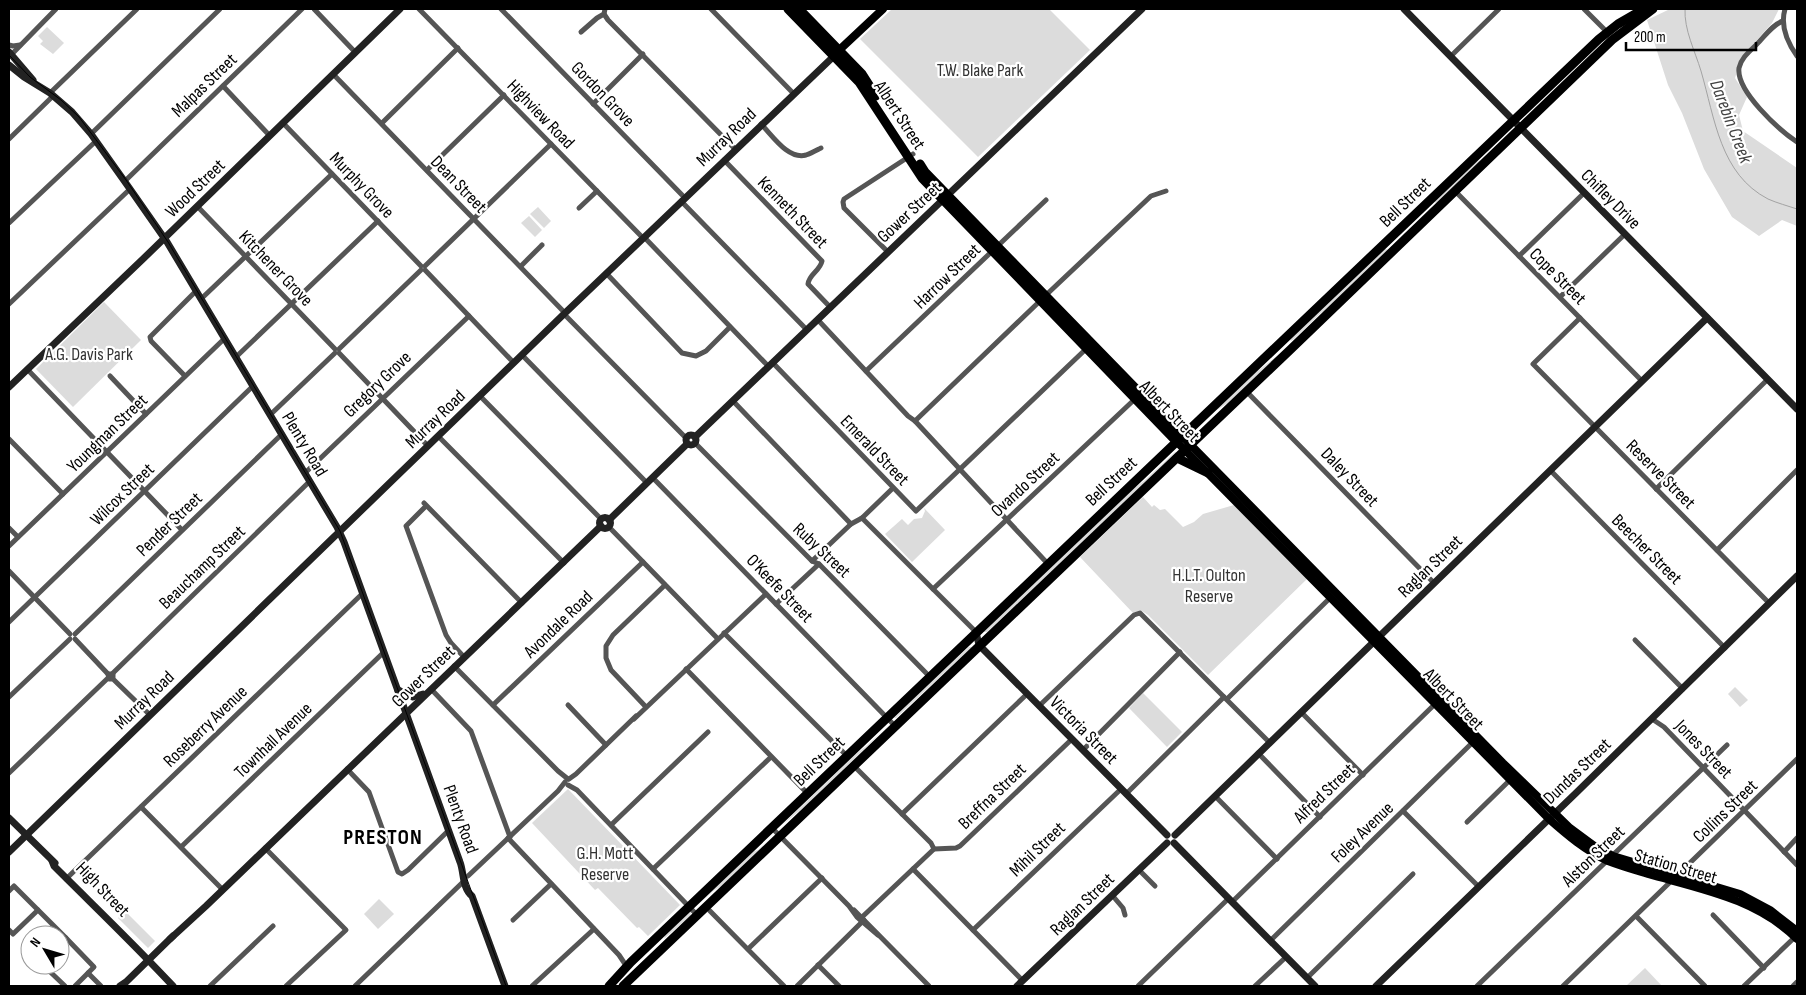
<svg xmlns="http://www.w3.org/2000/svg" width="1806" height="995" viewBox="0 0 1806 995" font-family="'Sofia Sans Condensed',sans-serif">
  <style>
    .green { fill: #dcdcdc }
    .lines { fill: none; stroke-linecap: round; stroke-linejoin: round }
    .stream { stroke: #a3a3a3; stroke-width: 1 }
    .street { stroke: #555; stroke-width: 5 }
    .secondary { stroke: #222; stroke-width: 7 }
    .primary { stroke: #000; stroke-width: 8 }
    .highway { stroke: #000; stroke-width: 9 }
    .tram { stroke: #000; stroke-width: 1 }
    .labels { text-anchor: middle; stroke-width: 4.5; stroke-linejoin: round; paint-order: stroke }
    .park-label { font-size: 18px; fill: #333; stroke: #fff }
    .street-label { font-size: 18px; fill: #000; stroke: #fff }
    .water-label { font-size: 19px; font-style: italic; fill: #444; stroke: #fff }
    .district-label { font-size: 22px; font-weight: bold; letter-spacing: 1px; fill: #000; stroke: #fff }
  </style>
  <rect width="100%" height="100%" fill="#fff"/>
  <g class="green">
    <path d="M892,9H1049L1090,50L978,157L860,39Z"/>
    <path d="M1670,9H1779L1772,23L1741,58L1735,78L1747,97L1739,115L1743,131L1797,168V226L1782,220L1759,236L1732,217L1704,169L1682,113L1668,85L1647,20Z"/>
    <path d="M47,27L64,43L53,54L40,44L43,41L38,36Z"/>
    <path d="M1482,159L1437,203L1434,202L1470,166Z"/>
    <path d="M538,207L551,221L544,228L530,214Z"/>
    <path d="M529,216L542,230L535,237L521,223Z"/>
    <path d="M1385,249L1389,250L1328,309L1321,313L1294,339L1291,341L1290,339Z"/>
    <path d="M104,302L141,340L73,407L36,369Z"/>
    <path d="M1286,349L1228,403L1215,411L1246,380Z"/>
    <path d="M1175,452H1176V454L987,632H983L1124,496L1145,480Z"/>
    <path d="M1143,497L1152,507L1154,505L1160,510L1165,509L1183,527L1194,522L1203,514L1234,505L1307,579L1208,675L1148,615L1142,611L1133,613L1080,557Z"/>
    <path d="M924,508L945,530L912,562L885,534L902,519L908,525L914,519L922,518L925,511Z"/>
    <path d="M969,647H972L896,718H894L932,680Z"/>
    <path d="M1735,687L1748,700L1740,707L1728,694Z"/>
    <path d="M1143,693L1182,732L1167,747L1129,708Z"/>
    <path d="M888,726L809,803L781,826L856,754L865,747Z"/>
    <path d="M568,789L680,905L648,936L639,927L637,928L598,888L595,890L532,823Z"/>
    <path d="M772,837L723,885L713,891L697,906L751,852L758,850Z"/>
    <path d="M379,899L394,914L378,929L364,914Z"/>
    <path d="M125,911L155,941L148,948L118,918Z"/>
    <path d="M689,912H691L690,916L664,939L665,936Z"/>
    <path d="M1645,968L1662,986H1626Z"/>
  </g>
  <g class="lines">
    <path class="stream" d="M1685,9C1684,30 1695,51 1701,71C1715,119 1720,174 1768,199C1777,203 1788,206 1797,209"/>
    <g class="street">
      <path d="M314,9L355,52"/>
      <path d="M419,9L643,238"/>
      <path d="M501,9L685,198"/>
      <path d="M711,9L793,93"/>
      <path d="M1584,9L1607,32"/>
      <path d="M1785,9C1780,26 1787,42 1797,56"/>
      <path d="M604,14L608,20L735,149"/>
      <path d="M1783,21C1773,24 1765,36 1757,44C1750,51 1741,58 1739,68C1736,91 1779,130 1797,142"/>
      <path d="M581,32L597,18L604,14L605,9"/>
      <path d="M9,45L13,46L20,45"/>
      <path d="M11,55L56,9"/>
      <path d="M1451,56L1499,9"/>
      <path d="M333,74L565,313"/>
      <path d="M223,86L270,136"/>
      <path d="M50,93L137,9"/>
      <path d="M593,104L643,54"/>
      <path d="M283,123L421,266"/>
      <path d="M382,123L458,48"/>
      <path d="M761,124C772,135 788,160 806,155C812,153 817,150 821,148"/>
      <path d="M91,134L220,9"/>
      <path d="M9,139L53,96"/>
      <path d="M724,160L820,259L822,261C820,271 809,274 808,284L831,308"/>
      <path d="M427,170L504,95"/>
      <path d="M125,181L302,9"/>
      <path d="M1455,191L1642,381"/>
      <path d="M681,201L807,330"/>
      <path d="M197,206L335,349"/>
      <path d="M579,208L597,191"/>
      <path d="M9,223L96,141"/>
      <path d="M644,237L769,367"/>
      <path d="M888,252L844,208L843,202L844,199L913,154"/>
      <path d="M1519,256L1584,193"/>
      <path d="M425,266L551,144"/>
      <path d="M521,266L542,245"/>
      <path d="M425,270L514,363"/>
      <path d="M606,273L682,353L696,356L706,351L730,327"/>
      <path d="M1045,296L1151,196L1166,191"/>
      <path d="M1560,297L1625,234"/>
      <path d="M201,299L332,174"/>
      <path d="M9,304L130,189"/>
      <path d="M564,314L686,438"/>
      <path d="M1580,318L1533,364L1769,603"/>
      <path d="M818,320L908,416L915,421L1048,564"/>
      <path d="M339,349L421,270"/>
      <path d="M339,353L428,446"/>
      <path d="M522,355L647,483"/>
      <path d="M236,357L378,221"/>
      <path d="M773,363L916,511L1087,348"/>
      <path d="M27,369L182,530"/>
      <path d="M866,371L1046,200"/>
      <path d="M110,376L146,414"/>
      <path d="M185,376L151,341L150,337L196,291"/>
      <path d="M1246,391L1434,583"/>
      <path d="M480,396L601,519"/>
      <path d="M733,401L851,524"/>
      <path d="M270,415L335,353"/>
      <path d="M915,421L1041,300"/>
      <path d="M438,436L564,563"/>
      <path d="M9,439L63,494"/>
      <path d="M695,443L812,561L819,564L930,677"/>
      <path d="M1550,470L1725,648"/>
      <path d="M305,473L469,316"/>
      <path d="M653,478L895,726"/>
      <path d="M1656,489L1768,379"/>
      <path d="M424,503L522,603"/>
      <path d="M426,506L406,526L446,635L451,643L464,657"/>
      <path d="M862,518L976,632"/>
      <path d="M609,527L718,639"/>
      <path d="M9,528L18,537"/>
      <path d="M9,546L225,338"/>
      <path d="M1717,550L1797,470"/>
      <path d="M812,561L851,524L862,518L893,488"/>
      <path d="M9,571L70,634"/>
      <path d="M933,589L1136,398"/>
      <path d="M776,604L819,564"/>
      <path d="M9,622L253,386"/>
      <path d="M724,633L847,756"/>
      <path d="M75,634L282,434"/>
      <path d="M75,639L108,674"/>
      <path d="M1635,640L1683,689"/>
      <path d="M454,666L558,771L568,779"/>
      <path d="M686,669L808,794"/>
      <path d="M113,673L310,481"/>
      <path d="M113,679V674H108L109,679H113L150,715"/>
      <path d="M431,689L471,731L510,837"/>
      <path d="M9,697L70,639"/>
      <path d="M1227,699L1331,597"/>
      <path d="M493,705L643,562"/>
      <path d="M568,705L606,745"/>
      <path d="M1039,706L1134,615L1140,613L1270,743"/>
      <path d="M646,707L611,670L606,658V646L613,635L665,585"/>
      <path d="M1301,712L1363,775"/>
      <path d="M634,719L766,594"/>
      <path d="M1652,719L1664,727L1797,865"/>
      <path d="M1083,750L1180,652"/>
      <path d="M1258,753L1320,817"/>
      <path d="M853,765L931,843L934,849"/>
      <path d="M347,769L369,792L398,872L402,874L408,870L449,830"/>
      <path d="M9,773L108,678"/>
      <path d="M569,779L576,774L636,716"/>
      <path d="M568,785L577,790L697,915"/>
      <path d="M1126,794L1224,697"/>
      <path d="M1215,796L1277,859"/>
      <path d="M141,807L223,890"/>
      <path d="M1403,811L1479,887"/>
      <path d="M902,814L1027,694"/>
      <path d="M1467,822L1511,779"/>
      <path d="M611,825L708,732"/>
      <path d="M772,828L849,906L857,917L878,935"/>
      <path d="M508,838L619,955L627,967"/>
      <path d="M181,847L384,652"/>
      <path d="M265,848L346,930L286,986"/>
      <path d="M1784,852L1797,838"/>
      <path d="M653,869L771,757"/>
      <path d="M913,869L1023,981"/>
      <path d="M1139,870L1155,886"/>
      <path d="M468,876L558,791L565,782"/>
      <path d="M66,879L363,593"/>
      <path d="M9,891L14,886L38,910"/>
      <path d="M1112,895L1123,908L1125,915"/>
      <path d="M1232,902L1435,704"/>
      <path d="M854,910L929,986"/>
      <path d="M710,911L784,986"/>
      <path d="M1713,915L1764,968"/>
      <path d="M1636,916L1705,986"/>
      <path d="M860,919L934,849L956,848L960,846L1072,739"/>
      <path d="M513,920L551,884"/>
      <path d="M9,930L13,934L38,910L66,938L60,944"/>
      <path d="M973,930L1121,789"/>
      <path d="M66,938L94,967L75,986"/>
      <path d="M1270,941L1473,742"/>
      <path d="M748,949L822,878"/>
      <path d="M43,965L65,986"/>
      <path d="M818,965L839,986"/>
      <path d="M88,973L101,986"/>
      <path d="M1307,978L1413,874"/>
      <path d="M210,986L273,926"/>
      <path d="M355,986L464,881"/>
      <path d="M532,986L594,929"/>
      <path d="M797,986L864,920"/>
      <path d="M1138,986L1228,899"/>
      <path d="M1255,986L1286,957"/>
      <path d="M1477,986L1727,745"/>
      <path d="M1563,986L1797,759"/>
      <path d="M1744,986L1795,937"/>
      <path d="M1793,986L1797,982"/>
    </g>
    <g class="secondary">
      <path d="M1404,9L1797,409"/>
      <path d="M9,52L33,80"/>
      <path d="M9,65L24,77L50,93L72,112L91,134L130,189L167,242L337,527L344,542L460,862C464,872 462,888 472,896L505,986"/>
      <path d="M9,387L144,258L400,9"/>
      <circle cx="691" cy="440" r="5"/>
      <path d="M695,437L1142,9"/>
      <circle cx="605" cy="523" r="5.5"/>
      <path d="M609,520L687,444"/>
      <path d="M976,632L979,645L1167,835"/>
      <path d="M398,690L413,697L423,694"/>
      <path d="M9,818L55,863"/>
      <path d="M1175,835L1707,318"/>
      <path d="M1174,843L1315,986"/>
      <path d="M9,852L565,313L834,56"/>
      <path d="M52,861L54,866C94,906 135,945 173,986"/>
      <path d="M170,939L206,906L601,526"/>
      <path d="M120,986L126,982L173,936"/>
      <path d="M1017,986L1167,843"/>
      <path d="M1376,986L1576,793L1797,576"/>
    </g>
    <g class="primary">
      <path d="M835,54L883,9"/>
      <path d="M1182,436L1503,763L1570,828L1593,845L1613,856L1740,894L1770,910L1797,931"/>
      <path d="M1177,442L1549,819C1567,835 1586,851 1608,861C1621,866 1635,870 1648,874C1701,889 1757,899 1797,939"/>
    </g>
    <g class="highway">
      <path d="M788,9L859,82L922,178L1177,442"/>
      <path d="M799,9L862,74L876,96"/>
      <path d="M920,164L925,172L1182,436"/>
      <path d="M1177,458L1208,473"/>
      <path d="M609,986L631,962L1599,39L1618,24L1644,9"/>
      <path d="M623,986L1291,349L1612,40L1653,9"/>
    </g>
    <path class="tram" d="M9,55L30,77L61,100L79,117L126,180L168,242L340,531L506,986"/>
  </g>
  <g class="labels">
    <g class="park-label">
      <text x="980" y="76">T.W. Blake Park</text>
      <text x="89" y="360">A.G. Davis Park</text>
      <text x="1209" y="581">H.L.T. Oulton<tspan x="1209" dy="21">Reserve</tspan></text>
      <text x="605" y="859">G.H. Mott<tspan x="605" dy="21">Reserve</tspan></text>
    </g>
    <g class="street-label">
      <text transform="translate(204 85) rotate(-44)" y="6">Malpas Street</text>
      <text transform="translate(603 94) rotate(46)" y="6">Gordon Grove</text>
      <text transform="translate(541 114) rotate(46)" y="6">Highview Road</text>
      <text transform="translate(900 115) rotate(57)" y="6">Albert Street</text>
      <text transform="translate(726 137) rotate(-44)" y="6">Murray Road</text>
      <text transform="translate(459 184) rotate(46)" y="6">Dean Street</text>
      <text transform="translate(362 185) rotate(46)" y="6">Murphy Grove</text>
      <text transform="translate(195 188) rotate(-44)" y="6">Wood Street</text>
      <text transform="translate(1611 199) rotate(45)" y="6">Chifley Drive</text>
      <text transform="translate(1405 202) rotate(-44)" y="6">Bell Street</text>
      <text transform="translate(793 212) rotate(46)" y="6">Kenneth Street</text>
      <text transform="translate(909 212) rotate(-43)" y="6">Gower Street</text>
      <text transform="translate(276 268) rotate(46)" y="6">Kitchener Grove</text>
      <text transform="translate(947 276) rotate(-44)" y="6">Harrow Street</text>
      <text transform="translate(1558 276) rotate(45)" y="6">Cope Street</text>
      <text transform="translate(377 384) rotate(-44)" y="6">Gregory Grove</text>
      <text transform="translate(1170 411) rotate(46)" y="6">Albert Street</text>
      <text transform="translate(435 419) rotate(-44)" y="6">Murray Road</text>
      <text transform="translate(107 433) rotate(-44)" y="6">Youngman Street</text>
      <text transform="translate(305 444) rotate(59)" y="6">Plenty Road</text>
      <text transform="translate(875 450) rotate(46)" y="6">Emerald Street</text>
      <text transform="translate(1661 474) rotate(45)" y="6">Reserve Street</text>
      <text transform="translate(1350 477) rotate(46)" y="6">Daley Street</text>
      <text transform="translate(1111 481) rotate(-43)" y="6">Bell Street</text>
      <text transform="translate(1025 484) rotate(-43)" y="6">Ovando Street</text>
      <text transform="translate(122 494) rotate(-44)" y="6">Wilcox Street</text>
      <text transform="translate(169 524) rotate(-44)" y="6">Pender Street</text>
      <text transform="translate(1647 549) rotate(45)" y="6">Beecher Street</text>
      <text transform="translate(822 550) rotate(43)" y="6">Ruby Street</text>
      <text transform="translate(1430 566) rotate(-44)" y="6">Raglan Street</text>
      <text transform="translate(202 567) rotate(-44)" y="6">Beauchamp Street</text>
      <text transform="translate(780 588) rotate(46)" y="6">O'Keefe Street</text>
      <text transform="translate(558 624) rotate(-44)" y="6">Avondale Road</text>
      <text transform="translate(423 676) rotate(-44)" y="6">Gower Street</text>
      <text transform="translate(1454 699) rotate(46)" y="6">Albert Street</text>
      <text transform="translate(144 700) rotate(-44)" y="6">Murray Road</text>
      <text transform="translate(205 726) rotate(-44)" y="6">Roseberry Avenue</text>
      <text transform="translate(1084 730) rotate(45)" y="6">Victoria Street</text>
      <text transform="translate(273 740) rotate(-44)" y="6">Townhall Avenue</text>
      <text transform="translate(1704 749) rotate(46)" y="6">Jones Street</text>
      <text transform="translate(819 761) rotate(-44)" y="6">Bell Street</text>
      <text transform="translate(1577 771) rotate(-44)" y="6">Dundas Street</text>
      <text transform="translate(1324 793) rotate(-44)" y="6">Alfred Street</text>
      <text transform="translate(992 796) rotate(-44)" y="6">Breffna Street</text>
      <text transform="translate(1725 811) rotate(-44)" y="6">Collins Street</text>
      <text transform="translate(461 819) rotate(70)" y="6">Plenty Road</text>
      <text transform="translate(1362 832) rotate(-44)" y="6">Foley Avenue</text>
      <text transform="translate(1037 849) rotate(-44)" y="6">Mihil Street</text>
      <text transform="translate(1593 856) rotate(-44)" y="6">Alston Street</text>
      <text transform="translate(1676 866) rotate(16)" y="6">Station Street</text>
      <text transform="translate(103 889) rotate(46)" y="6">High Street</text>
      <text transform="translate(1082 904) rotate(-44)" y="6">Raglan Street</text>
    </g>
    <g class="water-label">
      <text transform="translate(1732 121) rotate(69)" y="7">Darebin Creek</text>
    </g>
    <g class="district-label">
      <text x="383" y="844">PRESTON</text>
    </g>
  </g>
  <rect width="1806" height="995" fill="none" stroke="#000000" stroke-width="20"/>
  <g transform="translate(45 950) rotate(308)"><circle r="24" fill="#ffffff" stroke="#999999"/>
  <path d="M0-4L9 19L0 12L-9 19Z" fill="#000000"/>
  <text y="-8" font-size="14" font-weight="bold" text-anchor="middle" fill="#000000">N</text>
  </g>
  <path d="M1626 42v8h130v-8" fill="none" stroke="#000000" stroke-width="2.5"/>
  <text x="1634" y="42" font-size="15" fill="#000000" stroke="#ffffff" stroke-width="4" paint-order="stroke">200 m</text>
</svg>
